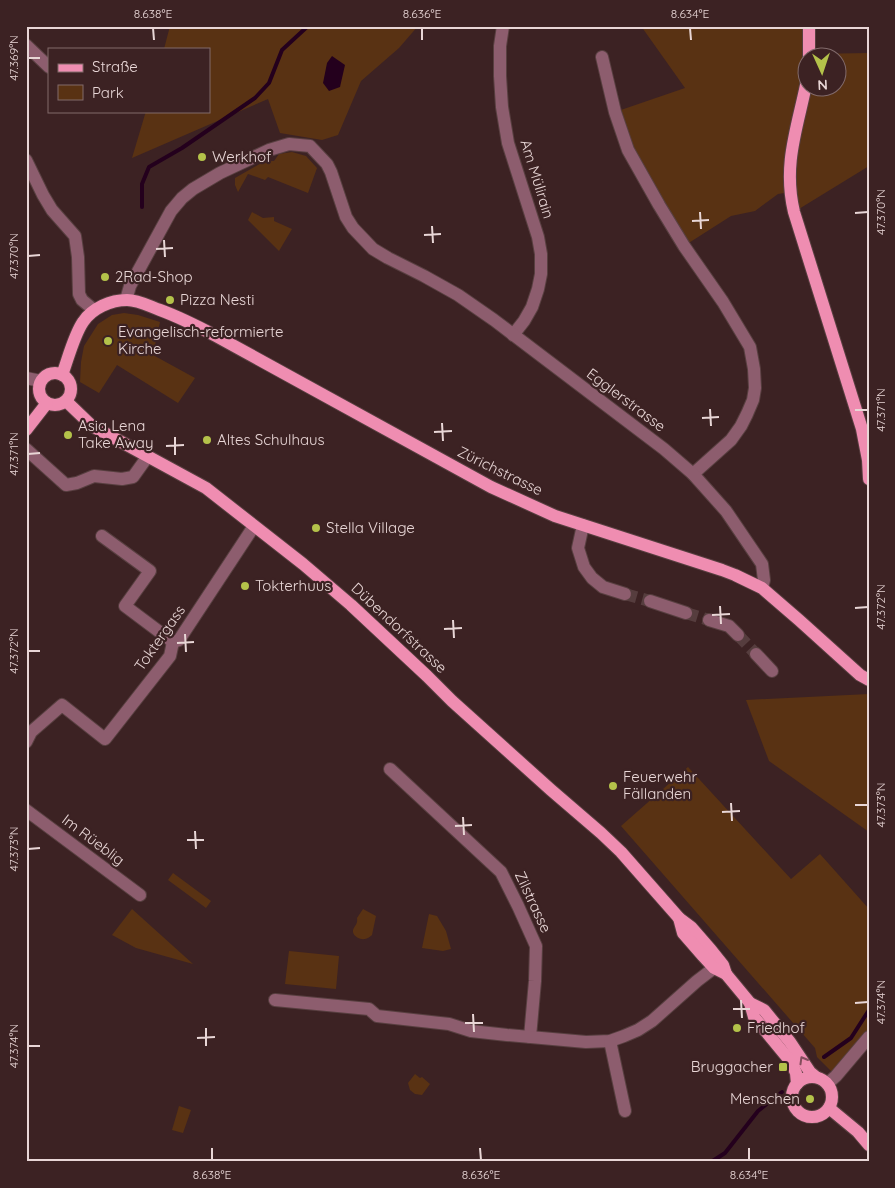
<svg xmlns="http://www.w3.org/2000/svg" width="895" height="1188" viewBox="0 0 895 1188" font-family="Quicksand,sans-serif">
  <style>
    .green { fill: #593213; fill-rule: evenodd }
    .water { fill: #24001d }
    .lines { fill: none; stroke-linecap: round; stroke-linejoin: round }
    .stream { stroke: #24001d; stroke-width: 4 }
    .minor-tunnel { stroke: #563d3e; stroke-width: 12; stroke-dasharray: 12 6; stroke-linecap: butt }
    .minor-casing { stroke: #583f40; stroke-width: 14 }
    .major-casing { stroke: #583f40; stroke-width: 14 }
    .minor { stroke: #8d5d6e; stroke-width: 12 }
    .major { stroke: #ef8db1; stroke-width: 12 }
    .oneway { stroke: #844d5c }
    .ticks { fill: none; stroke: #e8d6d6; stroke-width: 2 }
    .poi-dot { fill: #b4c24a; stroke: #3c2223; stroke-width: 2 }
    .labels { text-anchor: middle; stroke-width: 4.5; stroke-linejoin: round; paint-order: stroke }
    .poi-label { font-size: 15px; fill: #e8d6d6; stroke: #3c2223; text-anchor: start }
    .street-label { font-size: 15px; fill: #e8d6d6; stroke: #3c2223 }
    .neatline { fill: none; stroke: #e8d6d6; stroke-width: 2 }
    .ticks-label { font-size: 12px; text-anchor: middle; fill: #e8d6d6 }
  </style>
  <rect width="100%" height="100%" fill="#3c2223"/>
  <g class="green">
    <path d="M170,26H418L399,48L361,81L338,135L322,140L280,133L268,99L132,158L146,111H209V49H164Z"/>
    <path d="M641,26H809L810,54L869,53V166L794,212L790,192L778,194L755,211L731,216L684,246L615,112L685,88ZM808,58H838V88H808Z"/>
    <path d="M292,152L306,156L317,168L308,193L268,177L265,180L248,174L238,192L235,185V178L265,161H274L279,154Z"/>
    <path d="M252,212L263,218L274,217V221L292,229L279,251L248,220Z"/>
    <path d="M124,313L138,315L160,322L153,355L195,378L178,403L117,365L99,393L80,382L81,362L84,346L98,324L112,315Z"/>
    <path d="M869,694V832L769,761L746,700Z"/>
    <path d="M688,767L791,879L820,854L869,909V1037L836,1076L817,1057L815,1048L621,826Z"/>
    <path d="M173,873L211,901L206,908L168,880Z"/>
    <path d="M132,909L193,964L136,948L112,935Z"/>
    <path d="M363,909L376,916L372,935C371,936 367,939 365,939C360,940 352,936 353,930C355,925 358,924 357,918Z"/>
    <path d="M429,914L437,916L446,931L451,949L443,951L422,948Z"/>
    <path d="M289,951L339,956L336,989L285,984Z"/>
    <path d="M415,1074L420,1078L422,1077L430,1084L422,1095L415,1094L410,1090L408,1083Z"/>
    <path d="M179,1106L191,1110L183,1133L172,1130Z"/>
  </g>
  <path class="water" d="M332,56L345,65L340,87L329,91L323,83L327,63Z"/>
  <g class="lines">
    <g class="stream">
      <path d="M142,207V184L149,167L182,148L255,98L269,83L282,50L308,26"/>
      <path d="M824,1057L851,1038L869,1010"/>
      <path d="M778,1095L782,1092"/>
      <path d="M711,1162L725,1153L758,1111L768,1103"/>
    </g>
    <g class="minor-tunnel">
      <path d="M625,594L650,601"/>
      <path d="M686,613L709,620"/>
      <path d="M738,635L756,654"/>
    </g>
    <g class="minor-casing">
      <g id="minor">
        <path d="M503,26L500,46V76L502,107L508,143L538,237L541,254V274L538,289L532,307L524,321L513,335"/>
        <path d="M26,45L49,67"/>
        <path d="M602,57L615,112L628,150L659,205L684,246L723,302L750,347L754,369L755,388L753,400L747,414L741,426L731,440L693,474"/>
        <path d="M26,160L43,195L52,210L75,236L78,257L79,294L82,300L94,310"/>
        <path d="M126,300L130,286L171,211L182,198L193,189L220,173L269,150L289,144L310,146L327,164L331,172L346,217L353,228L373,249L388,258L424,276L458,295L494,320L664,449L693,474L726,511L762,564L764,580L762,588"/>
        <path d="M26,378L41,381"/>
        <path d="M26,449L66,485L77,483L94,476L122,479L133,477L148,456"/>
        <path d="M583,525L578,548L584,567L592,578L603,587L625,594"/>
        <path d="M102,536L150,571L125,606L173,642"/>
        <path d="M650,601L686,613"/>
        <path d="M709,620L729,626L738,635"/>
        <path d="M173,642L179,640L254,526"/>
        <path d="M756,654L772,671"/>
        <path d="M26,742L31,732L62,705L105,739L170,656L173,642"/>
        <path d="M390,769L501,872L518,906L536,946L535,981L530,1037"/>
        <path d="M26,810L140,895"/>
        <path d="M275,1000L369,1009L377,1016L449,1024L471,1031L507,1035L586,1042L610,1041L624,1036L638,1030L652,1021L697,981L714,968"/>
        <path d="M610,1041L625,1111"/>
        <path d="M827,1084L836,1076L869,1037"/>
      </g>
    </g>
    <g class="major-casing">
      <g id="major">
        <path d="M809,26V58"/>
        <path d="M808,75C799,124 782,162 794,212L862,429L868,460L869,479"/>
        <circle cx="55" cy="389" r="16"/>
        <path d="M62,375C68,359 74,335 83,322C92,308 111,300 127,300C138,300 149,306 160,310C179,317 197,326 216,336L491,487L555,516L722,570L735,575L762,588L799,620L860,675L869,680"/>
        <path d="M66,401L92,426L206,488L303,564L351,605L427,676L452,701L551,790L601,833L621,852L679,918L691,927L711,950L723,965L726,974"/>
        <path d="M26,430L47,403"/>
        <path d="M679,918L683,933L703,956L714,968L726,974L750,1003L764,1010L790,1042L810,1072L816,1077"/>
        <path d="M750,1003L754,1017L791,1062L796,1073L797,1084"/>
        <circle cx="812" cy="1097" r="20"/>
        <path d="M829,1108L858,1132L869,1145"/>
      </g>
    </g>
    <use href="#minor" class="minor"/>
    <use href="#major" class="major"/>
  </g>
  <defs><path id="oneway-chevron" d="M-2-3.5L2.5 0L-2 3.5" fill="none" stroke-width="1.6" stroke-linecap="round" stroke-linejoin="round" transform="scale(1.25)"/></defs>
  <use class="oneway" href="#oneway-chevron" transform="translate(803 1060) rotate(-120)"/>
  <path class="ticks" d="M153,28L154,40M422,28V40M690,28L691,40M28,58H40M700,212L701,229M855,213L868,212M692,221L709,220M432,226L433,243M424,235L441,234M164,240L165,257M156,249L173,248M28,256L40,255M710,409L711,426M855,410H868M702,418L719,417M442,423L443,441M434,432L452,431M175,437V455M166,446L184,445M28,454L40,453M720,606L721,624M855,608L868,607M712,615L730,614M453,620L454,638M444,629L462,628M185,634L186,652M177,643L194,642M28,651H40M731,803L732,821M855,805H868M722,812L740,811M463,817L464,835M455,826L472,825M195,831L196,849M187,840H204M28,849L40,848M741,1000L742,1018M855,1003L868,1002M733,1009H750M473,1014L474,1032M465,1023H483M206,1028V1046M197,1038L215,1037M28,1046H40M212,1148V1160M480,1148L481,1160M749,1148V1160"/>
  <g class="poi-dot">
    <circle cx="202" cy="157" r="5"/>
    <circle cx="105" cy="277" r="5"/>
    <circle cx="170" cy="300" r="5"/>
    <circle cx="108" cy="341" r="5"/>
    <circle cx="68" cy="435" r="5"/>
    <circle cx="207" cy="440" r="5"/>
    <circle cx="316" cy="528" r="5"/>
    <circle cx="245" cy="586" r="5"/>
    <circle cx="613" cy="786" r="5"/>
    <circle cx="737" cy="1028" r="5"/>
    <rect x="778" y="1062" width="10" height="10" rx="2.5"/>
    <circle cx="810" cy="1099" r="5"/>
  </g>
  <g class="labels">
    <g class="poi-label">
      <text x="212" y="162">Werkhof</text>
      <text x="115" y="282">2Rad-Shop</text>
      <text x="180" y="305">Pizza Nesti</text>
      <text x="118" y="337">Evangelisch-reformierte<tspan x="118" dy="17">Kirche</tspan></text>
      <text x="78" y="431">Asia Lena<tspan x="78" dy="17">Take Away</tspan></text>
      <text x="217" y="445">Altes Schulhaus</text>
      <text x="326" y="533">Stella Village</text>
      <text x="255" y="591">Tokterhuus</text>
      <text x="623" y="782">Feuerwehr<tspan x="623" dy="17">Fällanden</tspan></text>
      <text x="747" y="1033">Friedhof</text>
      <text x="773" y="1072" text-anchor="end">Bruggacher</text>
      <text x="800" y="1104" text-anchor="end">Menschen</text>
    </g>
    <g class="street-label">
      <text transform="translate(537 179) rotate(73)" y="5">Am Mülirain</text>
      <text transform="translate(626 400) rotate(37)" y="5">Egglerstrasse</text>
      <text transform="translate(500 471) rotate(26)" y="5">Zürichstrasse</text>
      <text transform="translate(399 628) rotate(43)" y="5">Dübendorfstrasse</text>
      <text transform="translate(160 638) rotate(-55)" y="5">Toktergass</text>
      <text transform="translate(93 840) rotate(37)" y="5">Im Rüeblig</text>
      <text transform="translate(533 902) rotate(65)" y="5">Zilstrasse</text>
    </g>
  </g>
  <rect width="895" height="1188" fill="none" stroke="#3c2223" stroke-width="55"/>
  <rect x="48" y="48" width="162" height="65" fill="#3c2223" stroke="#816a6b"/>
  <rect x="58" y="64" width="25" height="8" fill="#ef8db1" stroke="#816a6b"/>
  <text x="92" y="72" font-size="15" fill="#e8d6d6">Straße</text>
  <rect x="58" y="85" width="25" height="15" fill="#593213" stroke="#816a6b"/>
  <text x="92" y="98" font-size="15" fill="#e8d6d6">Park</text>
  <g transform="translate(822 72) rotate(177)"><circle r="24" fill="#3c2223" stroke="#816a6b"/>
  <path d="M0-4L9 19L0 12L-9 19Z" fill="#b4c24a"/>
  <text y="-8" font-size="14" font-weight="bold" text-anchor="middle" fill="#e8d6d6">N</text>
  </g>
  <rect x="28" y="28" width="840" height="1132" class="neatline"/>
  <g class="ticks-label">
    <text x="153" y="18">8.638°E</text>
    <text x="422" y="18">8.636°E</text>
    <text x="690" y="18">8.634°E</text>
    <text transform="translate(14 58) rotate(-90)" y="4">47.369°N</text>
    <text transform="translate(881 212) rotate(-90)" y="4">47.370°N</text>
    <text transform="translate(14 256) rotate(-90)" y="4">47.370°N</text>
    <text transform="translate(881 410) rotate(-90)" y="4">47.371°N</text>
    <text transform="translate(14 454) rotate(-90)" y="4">47.371°N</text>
    <text transform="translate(881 607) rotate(-90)" y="4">47.372°N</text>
    <text transform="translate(14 651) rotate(-90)" y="4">47.372°N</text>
    <text transform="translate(881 805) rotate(-90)" y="4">47.373°N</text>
    <text transform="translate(14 849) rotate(-90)" y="4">47.373°N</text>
    <text transform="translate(881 1002) rotate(-90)" y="4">47.374°N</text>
    <text transform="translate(14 1046) rotate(-90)" y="4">47.374°N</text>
    <text x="212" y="1179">8.638°E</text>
    <text x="481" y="1179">8.636°E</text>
    <text x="749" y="1179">8.634°E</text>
  </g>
</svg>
